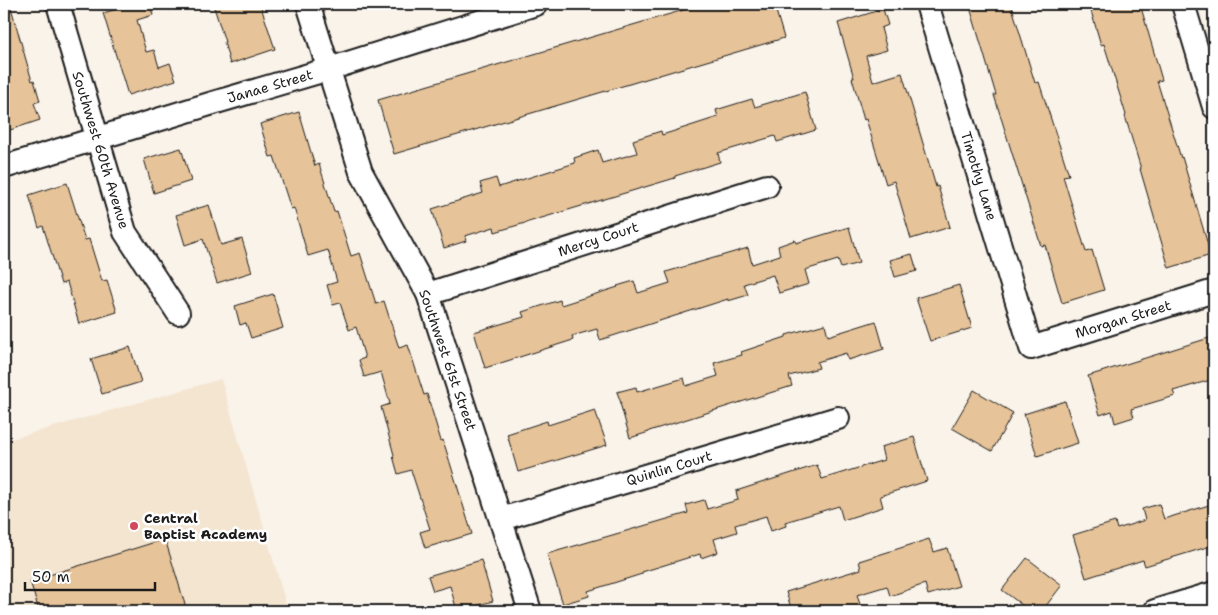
<svg xmlns="http://www.w3.org/2000/svg" width="1218" height="615" viewBox="0 0 1218 615" font-family="'Shantell Sans',sans-serif">
  <style>
    .built { fill: #f4e5d1 }
    .building { fill: #e6c398; stroke: #1c1c1c }
    .lines { fill: none; stroke-linecap: round; stroke-linejoin: round }
    .minor-casing { stroke: #1c1c1c; stroke-width: 26 }
    .minor { stroke: #fff; stroke-width: 22 }
    .poi-dot { fill: #d1495b; stroke: #fff; stroke-width: 2 }
    .labels { text-anchor: middle; stroke-width: 5; stroke-linejoin: round; paint-order: stroke }
    .street-label { font-size: 14px; fill: #1c1c1c; stroke: #fff }
    .poi-label { font-size: 14px; font-weight: bold; fill: #1c1c1c; stroke: #fff; text-anchor: start }
  </style>
  <rect width="100%" height="100%" fill="#faf3ea"/>
  <filter id="ink" filterUnits="userSpaceOnUse"><feTurbulence type="fractalNoise" baseFrequency=".02" numOctaves="2"/><feDisplacementMap in="SourceGraphic" scale="10" xChannelSelector="R" yChannelSelector="G"/><feConvolveMatrix kernelMatrix="1 2 1 2 8 2 1 2 1" color-interpolation-filters="sRGB"/></filter>
  <g filter="url(#ink)">
    <path class="built" d="M221,379L288,611H4V441Z"/>
    <g class="building">
      <path d="M4,4H10L32,81L34,80L40,101L34,103L40,120L4,132Z"/>
      <path d="M135,4H150L153,15L137,20L146,52L154,50L159,67L170,63L176,80L128,95L103,13Z"/>
      <path d="M213,4H260L275,49L230,64L224,42H225Z"/>
      <path d="M704,4H774L784,38L394,154L378,100Z"/>
      <path d="M969,4H1011L1035,83L1039,82L1069,175L1063,176L1086,252L1092,250L1104,290L1062,303L1045,245L1041,246L1007,137L994,95H996Z"/>
      <path d="M1089,4H1140L1162,80L1157,81L1181,158L1182,157L1211,255L1169,268L1140,169H1141L1125,116L1126,115L1104,44L1101,45Z"/>
      <path d="M883,9L888,25L881,28L887,50L866,56L873,82L902,73L936,187L938,186L950,227L911,239L894,181L886,184L866,119L864,120L852,78H854L838,23Z"/>
      <path d="M805,92L816,130L777,142L775,136L718,153L720,162L675,176V178L495,232L494,227L465,236L466,241L444,248L432,209L483,193L480,183L496,178L499,187L575,163L574,158L598,150L602,163L637,153L633,140L661,131L662,135L718,117L716,110L752,99L755,107Z"/>
      <path d="M299,112L315,166L319,164L334,212L337,211L351,256L360,253L376,304L384,301L399,348L408,345L424,395L427,394L441,441L443,440L472,534L425,548L420,532L430,529L411,470L398,474L393,456L394,455L381,407L390,404L381,372L364,377L359,360L365,358L356,327L349,330L340,303L333,305L327,285L337,282L328,250L308,256L294,208L291,209L274,156L270,157L260,124Z"/>
      <path d="M181,148L191,181L154,193L144,159Z"/>
      <path d="M67,183L85,240L89,239L102,281L107,280L117,312L79,324L67,282L61,284L43,226L39,228L29,195Z"/>
      <path d="M209,205L221,245L242,239L252,272L217,283L203,239L185,245L176,215Z"/>
      <path d="M849,227L859,263L841,268L838,260L805,270L809,284L779,293L773,275L744,284L748,295L728,301V299L600,340L597,329L572,336L573,340L485,368L474,332L524,317L522,312L560,300L561,305L618,287L617,286L634,281L638,293L670,283L666,272L748,248L752,264L780,255L778,246L795,240L796,243Z"/>
      <path d="M912,254L917,271L895,277L890,260Z"/>
      <path d="M959,285L972,328L930,341L916,298Z"/>
      <path d="M273,294L283,328L251,338L246,323L240,325L235,306Z"/>
      <path d="M876,321L884,349L848,360L846,353L817,362L819,368L789,376L792,386L649,431V432L630,438L620,403H621L617,392L636,387L637,392L684,378L686,386L718,376L714,363L742,355L741,352L786,337V335L825,324L828,336Z"/>
      <path d="M1209,338L1214,355V379L1173,391L1175,396L1131,409L1134,417L1115,423L1112,411L1100,415L1088,376Z"/>
      <path d="M130,347L141,382L102,394L91,359Z"/>
      <path d="M974,390L1013,413L992,451L952,428Z"/>
      <path d="M1065,401L1078,443L1037,456L1024,414Z"/>
      <path d="M595,410L607,445L518,472L507,434L547,421L548,425Z"/>
      <path d="M914,437L927,481L880,496L883,507L843,520L839,506L785,522L786,526L771,531L766,516L735,525L737,532L714,539L718,552L701,558L700,554L642,572V574L588,591L589,596L563,604L547,554L688,513L686,505L704,500L707,509L738,500L736,491L817,465L822,479L884,460L881,447Z"/>
      <path d="M1159,504L1164,519L1209,505L1214,521V545L1145,566L1143,560L1086,578L1073,535L1115,522L1117,529L1145,520L1142,509Z"/>
      <path d="M165,539L187,611H39L30,581Z"/>
      <path d="M929,539L934,552L947,548L959,586L928,595L925,584L890,596L887,586L857,595L862,611H792L786,592L861,569L859,561Z"/>
      <path d="M1027,558L1062,585L1042,611H1030L1002,590Z"/>
      <path d="M481,560L493,601L457,611L450,586L433,591L428,576Z"/>
    </g>
    <g class="lines">
      <g class="minor-casing">
        <g id="minor">
          <path d="M58,4L125,232L178,313"/>
          <path d="M308,4L361,172L428,294L530,611"/>
          <path d="M927,4L1031,348L1214,291"/>
          <path d="M1183,4L1214,107"/>
          <path d="M4,167L213,103L329,69L536,4"/>
          <path d="M428,294L767,186"/>
          <path d="M501,519L838,418"/>
          <path d="M1155,611L1214,593"/>
        </g>
      </g>
      <use href="#minor" class="minor"/>
    </g>
  </g>
  <circle class="poi-dot" cx="134" cy="526" r="5"/>
  <g class="labels">
    <g class="street-label">
      <text transform="translate(270 86) rotate(-16)" y="5">Janae Street</text>
      <text transform="translate(101 150) rotate(73)" y="5">Southwest 60th Avenue</text>
      <text transform="translate(979 176) rotate(73)" y="5">Timothy Lane</text>
      <text transform="translate(598 239) rotate(-18)" y="5">Mercy Court</text>
      <text transform="translate(1123 319) rotate(-17)" y="5">Morgan Street</text>
      <text transform="translate(448 360) rotate(71)" y="5">Southwest 61st Street</text>
      <text transform="translate(669 468) rotate(-17)" y="5">Quinlin Court</text>
    </g>
    <g class="poi-label">
      <text x="144" y="523">Central<tspan x="144" dy="16">Baptist Academy</tspan></text>
    </g>
  </g>
  <rect width="1218" height="615" fill="none" stroke="#fff" stroke-width="20"/>
  <rect x="10" y="10" width="1198" height="595" fill="none" stroke="#1c1c1c" stroke-width="2" filter="url(#ink)"/>
  <path d="M25 582v8h130v-8" fill="none" stroke="#1c1c1c" stroke-width="2.5"/>
  <text x="32" y="582" font-size="15" fill="#1c1c1c" stroke="#ffffff" stroke-width="4" paint-order="stroke">50 m</text>
</svg>
